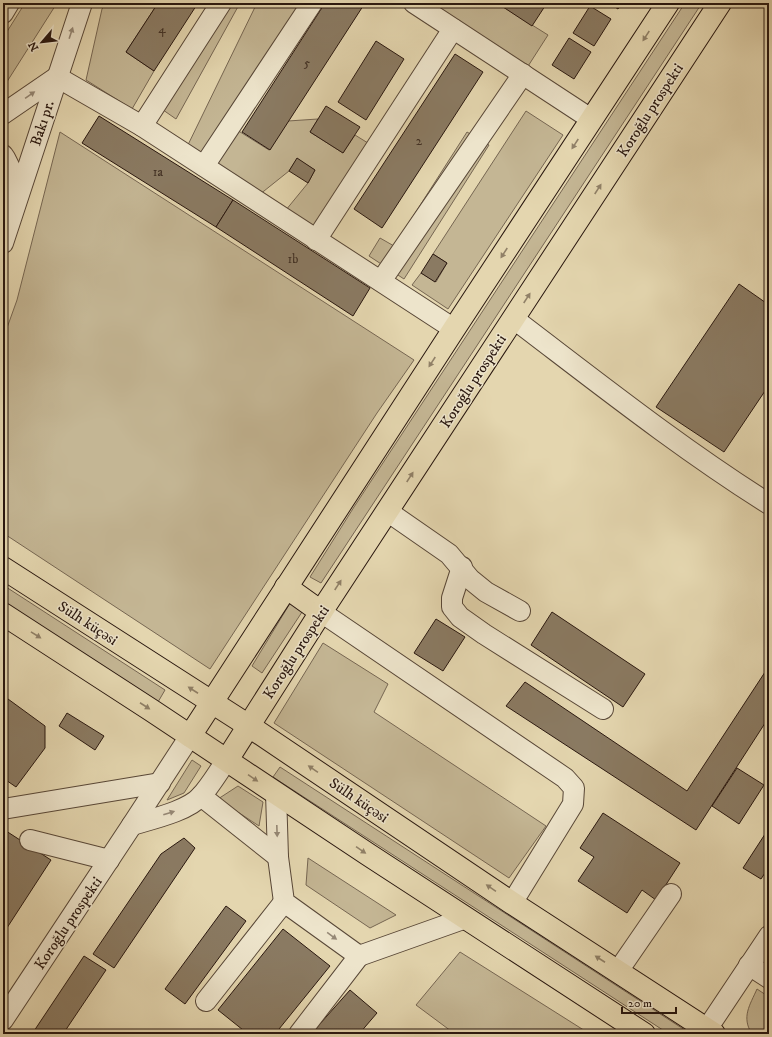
<svg xmlns="http://www.w3.org/2000/svg" width="772" height="1037" viewBox="0 0 772 1037" font-family="'IM FELL DW Pica',serif">
  <style>
    .green { fill: #c4b694; stroke: #766652 }
    .building { fill: #8a7a62; stroke: #29170f }
    .lines { fill: none; stroke-linecap: round; stroke-linejoin: round }
    .minor-casing { stroke: #584737; stroke-width: 22 }
    .major-casing { stroke: #29170f; stroke-width: 24 }
    .highway-casing { stroke: #29170f; stroke-width: 24 }
    .minor { stroke: #ede4cb; stroke-width: 20 }
    .major { stroke: #e4d6af; stroke-width: 22 }
    .highway { stroke: #e4d6af; stroke-width: 22 }
    .oneway { fill: #958876 }
    .oneway2 { fill: #908067 }
    .labels { text-anchor: middle; stroke-width: 3; stroke-linejoin: round; paint-order: stroke }
    .number-label { font-size: 13px; fill: #413024 }
    .street-label { font-size: 15px; fill: #29170f; stroke: #ede4cb }
  </style>
  <rect width="100%" height="100%" fill="#e4d6af"/>
  <filter id="stains"><feTurbulence type="fractalNoise" baseFrequency=".005" numOctaves="4"/><feColorMatrix values="0 0 0 0 .2 0 0 0 0 .09 0 0 0 0 .02 0 0 0 .5 -.17"/></filter>
  <radialGradient id="worn" r=".72"><stop offset=".6" stop-color="#630" stop-opacity="0"/><stop offset="1" stop-color="#630" stop-opacity=".3"/></radialGradient>
  <g class="green">
    <path d="M25,3H57L3,88V38Z"/>
    <path d="M106,3H158L126,52L154,71L132,109L86,80L102,9Z"/>
    <path d="M221,3H240L176,119L156,105Z"/>
    <path d="M257,3H303L229,125L269,150L288,121L318,119L310,132L343,153L355,135L376,148L316,240L281,216L308,183L315,170L297,159L289,171L254,199L184,153Z"/>
    <path d="M414,3H497L548,35L523,74Z"/>
    <path d="M685,3H702L321,583L310,577L354,507Z"/>
    <path d="M526,111L563,135L448,309L412,285L421,273L436,282L447,263L433,254Z"/>
    <path d="M60,132L414,360L377,413L210,669L3,533V339L17,300Z"/>
    <path d="M467,132L489,145L404,279L369,256L380,238L394,246Z"/>
    <path d="M3,585L165,690L158,702L3,602Z"/>
    <path d="M292,600L304,609L262,673L252,666Z"/>
    <path d="M323,643L388,684L374,712L546,826L509,878L274,723Z"/>
    <path d="M192,760L201,766L184,793L167,800Z"/>
    <path d="M280,767L691,1034H669L273,777Z"/>
    <path d="M238,786L263,802L259,826L218,799Z"/>
    <path d="M308,858L396,915L370,928L306,885Z"/>
    <path d="M460,952L590,1034H455L416,1005Z"/>
    <path d="M757,989L769,997V1034H752C741,1017 750,1005 757,989Z"/>
  </g>
  <g class="building">
    <path d="M158,3H198L154,71L126,52Z"/>
    <path d="M325,3H365L270,150L242,132Z"/>
    <path d="M497,3H547L532,26Z"/>
    <path d="M609,3H622L618,9Z"/>
    <path d="M590,6L611,19L594,46L573,33Z"/>
    <path d="M569,38L591,52L574,79L552,65Z"/>
    <path d="M376,41L404,59L366,120L338,102Z"/>
    <path d="M455,54L483,72L382,228L354,209Z"/>
    <path d="M326,106L360,127L343,153L310,132Z"/>
    <path d="M99,116L233,200L216,227L82,143Z"/>
    <path d="M297,158L315,170L308,183L289,171Z"/>
    <path d="M233,200L370,288L353,316L216,227Z"/>
    <path d="M433,254L447,263L435,282L421,273Z"/>
    <path d="M739,284L769,305V385L724,452L656,407Z"/>
    <path d="M552,612L645,674L623,707L531,645Z"/>
    <path d="M436,619L465,637L443,671L414,653Z"/>
    <path d="M769,666V717L696,830L506,706L525,682L687,791Z"/>
    <path d="M8,699L45,726V748L16,787L3,778V706Z"/>
    <path d="M67,713L104,736L95,750L59,726Z"/>
    <path d="M737,768L764,785L739,824L712,806Z"/>
    <path d="M603,813L680,863L656,900L642,890L627,913L578,881L594,857L580,848Z"/>
    <path d="M769,828V867L761,879L743,868Z"/>
    <path d="M3,829L51,860L3,934Z"/>
    <path d="M184,838L195,848L114,968L93,954L161,854Z"/>
    <path d="M226,906L246,921L185,1004L165,989Z"/>
    <path d="M283,929L330,966L275,1034H248L218,1010Z"/>
    <path d="M84,956L106,970L63,1034H32Z"/>
    <path d="M350,990L377,1013L359,1034H311Z"/>
  </g>
  <g class="lines">
    <g class="minor-casing">
      <g id="minor">
        <path d="M414,3L591,119"/>
        <path d="M3,13L9,3"/>
        <path d="M3,114L57,77L142,126L454,329"/>
        <path d="M142,126L221,3"/>
        <path d="M3,155L5,158L14,176L16,198"/>
        <path d="M204,166L312,3"/>
        <path d="M316,240L453,29"/>
        <path d="M3,243L82,3"/>
        <path d="M381,281L523,74"/>
        <path d="M514,319C597,382 680,448 769,504"/>
        <path d="M387,511L449,554L470,579L486,592L520,611"/>
        <path d="M462,567L452,598V607L460,617L484,634L603,709"/>
        <path d="M321,612L565,778L574,788L573,804L512,903"/>
        <path d="M276,793L278,857L284,902L359,956L466,918"/>
        <path d="M201,796L278,857"/>
        <path d="M3,809L160,783"/>
        <path d="M132,825C152,819 188,811 201,796C211,785 218,772 227,760"/>
        <path d="M30,840L109,860"/>
        <path d="M749,965L769,978"/>
        <path d="M618,971L671,894"/>
        <path d="M206,1001L284,902"/>
        <path d="M3,1020L132,825L190,736"/>
        <path d="M707,1029L769,936"/>
        <path d="M299,1034L359,956"/>
      </g>
    </g>
    <g class="major-casing">
      <g id="major">
        <path d="M286,587L321,612"/>
        <path d="M190,736L454,329L668,3"/>
        <path d="M227,760L321,612L720,3"/>
      </g>
    </g>
    <g class="highway-casing">
      <g id="highway">
        <path d="M3,568L249,726L512,903L714,1034"/>
        <path d="M3,614L151,710L369,855L644,1034"/>
      </g>
    </g>
    <use href="#minor" class="minor"/>
    <use href="#major" class="major"/>
    <use href="#highway" class="highway"/>
  </g>
  <defs><path id="oneway-solid" d="M-6-.8H1V-3.2L6.5 0L1 3.2V.8H-6Z"/></defs>
  <g class="oneway">
    <use href="#oneway-solid" transform="translate(71 33) rotate(-72)"/>
    <use href="#oneway-solid" transform="translate(30 95) rotate(-35)"/>
    <use href="#oneway-solid" transform="translate(169 813) rotate(-18)"/>
    <use href="#oneway-solid" transform="translate(277 831) rotate(88)"/>
    <use href="#oneway-solid" transform="translate(332 936) rotate(36)"/>
  </g>
  <g class="oneway2">
    <use href="#oneway-solid" transform="translate(646 36) rotate(123)"/>
    <use href="#oneway-solid" transform="translate(575 144) rotate(123)"/>
    <use href="#oneway-solid" transform="translate(598 189) rotate(-57)"/>
    <use href="#oneway-solid" transform="translate(504 253) rotate(123)"/>
    <use href="#oneway-solid" transform="translate(527 298) rotate(-57)"/>
    <use href="#oneway-solid" transform="translate(432 362) rotate(123)"/>
    <use href="#oneway-solid" transform="translate(410 477) rotate(-57)"/>
    <use href="#oneway-solid" transform="translate(338 585) rotate(-57)"/>
    <use href="#oneway-solid" transform="translate(36 635) rotate(32)"/>
    <use href="#oneway-solid" transform="translate(193 690) rotate(-147)"/>
    <use href="#oneway-solid" transform="translate(145 706) rotate(33)"/>
    <use href="#oneway-solid" transform="translate(313 769) rotate(-146)"/>
    <use href="#oneway-solid" transform="translate(253 778) rotate(34)"/>
    <use href="#oneway-solid" transform="translate(361 850) rotate(34)"/>
    <use href="#oneway-solid" transform="translate(491 888) rotate(-146)"/>
    <use href="#oneway-solid" transform="translate(600 959) rotate(-147)"/>
  </g>
  <g class="labels">
    <g class="number-label">
      <text x="162" y="33">4</text>
      <text x="307" y="67">5</text>
      <text x="419" y="145">2</text>
      <text x="158" y="176">1a</text>
      <text x="293" y="263">1b</text>
    </g>
    <g class="street-label">
      <text transform="translate(650 110) rotate(-57)" y="5">Koroğlu prospekti</text>
      <text transform="translate(42 123) rotate(-72)" y="5">Bakı pr.</text>
      <text transform="translate(473 381) rotate(-57)" y="5">Koroğlu prospekti</text>
      <text transform="translate(88 623) rotate(33)" y="5">Sülh küçəsi</text>
      <text transform="translate(296 652) rotate(-57)" y="5">Koroğlu prospekti</text>
      <text transform="translate(359 800) rotate(34)" y="5">Sülh küçəsi</text>
      <text transform="translate(68 923) rotate(-56)" y="5">Koroğlu prospekti</text>
    </g>
  </g>
  <rect width="772" height="1037" fill="none" stroke="#e4d6af" stroke-width="16"/>
  <rect x="4" y="4" width="764" height="1029" fill="none" stroke="#29170f" stroke-width="2"/>
  <rect x="8" y="8" width="756" height="1021" fill="none" stroke="#29170f"/>
  <g transform="translate(42 42) rotate(242)" stroke="#ede4cb" stroke-width="3" paint-order="stroke">
  <path d="M0-3L7 15L0 10L-7 15Z" fill="#29170f"/>
  <text y="-6" font-size="11" font-weight="bold" text-anchor="middle" fill="#29170f">N</text>
  </g>
  <path d="M622 1007v6h54v-6" fill="none" stroke="#29170f" stroke-width="2"/>
  <text x="628" y="1007" font-size="12" fill="#29170f" stroke="#ede4cb" stroke-width="3" paint-order="stroke">20 m</text>
  <rect width="100%" height="100%" filter="url(#stains)"/>
  <rect width="100%" height="100%" fill="url(#worn)"/>
</svg>
